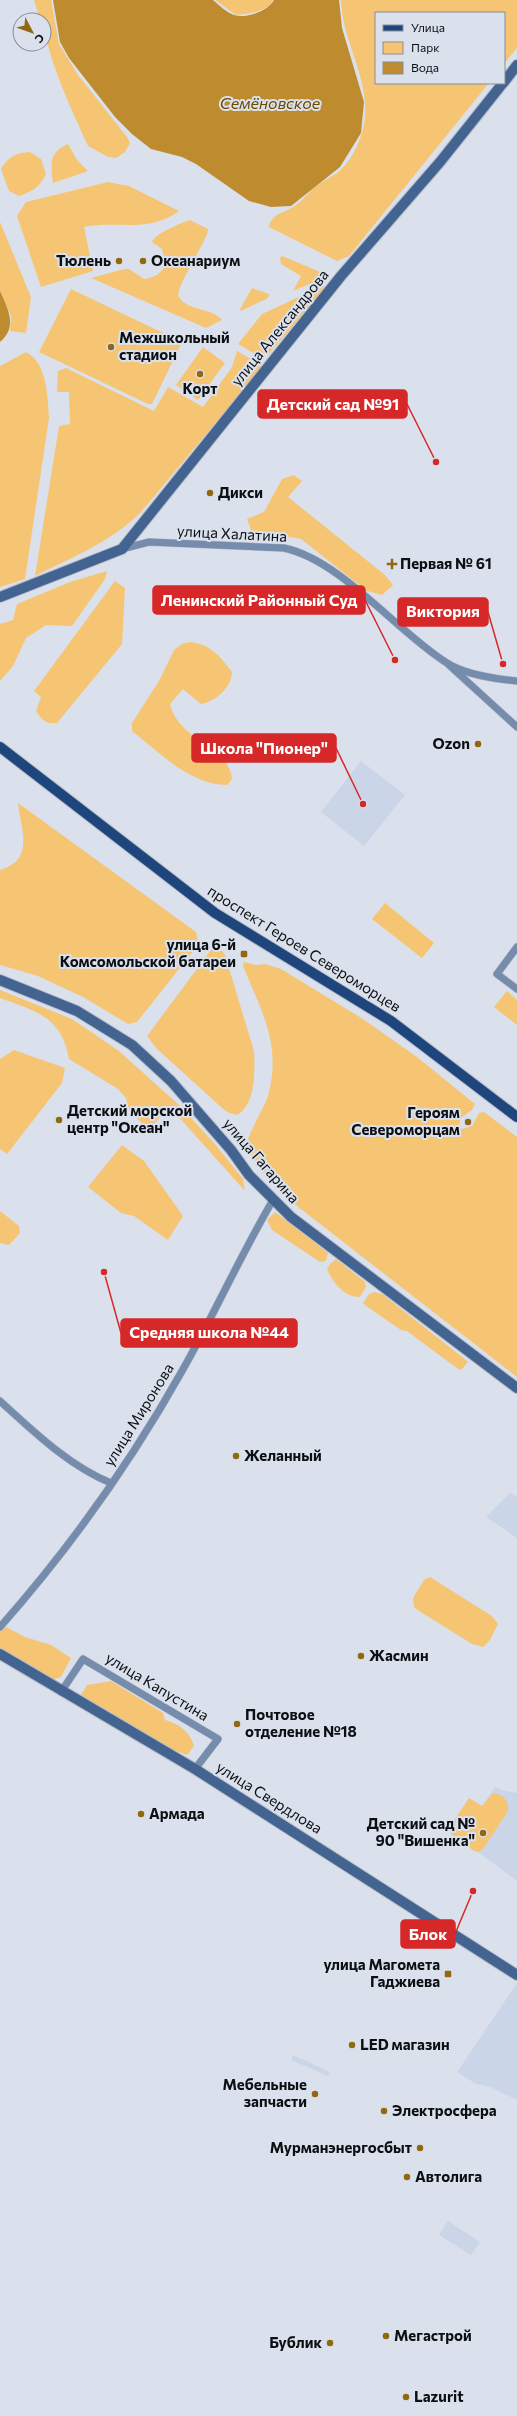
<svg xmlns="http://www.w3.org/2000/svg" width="517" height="2416" viewBox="0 0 517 2416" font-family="Commissioner,sans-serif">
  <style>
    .built { fill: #cad6e7 }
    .green { fill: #f6c573 }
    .water { fill: #be8c2f }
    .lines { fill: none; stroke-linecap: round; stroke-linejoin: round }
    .street-casing { stroke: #b5bbc6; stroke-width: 8 }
    .secondary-casing { stroke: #b5bbc6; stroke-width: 12 }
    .primary-casing { stroke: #b5bbc6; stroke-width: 12 }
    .street { stroke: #768cad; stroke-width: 7 }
    .secondary { stroke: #436391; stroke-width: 10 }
    .primary { stroke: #1e457c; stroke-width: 10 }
    .poi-dot { fill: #916710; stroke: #dae1ed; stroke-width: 1.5 }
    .labels { text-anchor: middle; stroke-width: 4; stroke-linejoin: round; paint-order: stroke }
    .poi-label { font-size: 15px; font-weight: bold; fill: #0d1013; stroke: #dae1ed; text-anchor: start }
    .street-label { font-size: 15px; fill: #0d1013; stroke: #dae1ed }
    .water-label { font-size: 16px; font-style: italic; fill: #6b4a00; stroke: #dae1ed }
    .leader { fill: none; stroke: #d62828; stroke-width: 1.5 }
    .callout-dot { fill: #d62828; stroke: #dae1ed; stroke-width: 1.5 }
    .callout { fill: #d62828; stroke: #d62828; stroke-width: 1.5 }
    .callout-label { font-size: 16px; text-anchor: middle; font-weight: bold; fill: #fff }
  </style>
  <rect width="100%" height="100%" fill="#dae1ed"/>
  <g class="built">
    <path d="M361,761L405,795L364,846L321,812Z"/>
    <path d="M510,1493L517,1497V1538L486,1517Z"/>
    <path d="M495,1787L505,1791L517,1793V1881L449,1831L450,1827L469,1798L482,1806Z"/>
    <path d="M517,1983V2100L490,2087L476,2084L457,2072Z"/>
    <path d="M293,2055L330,2072L328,2076L291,2060Z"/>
    <path d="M448,2221L480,2242L471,2255L439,2235Z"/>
  </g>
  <g class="green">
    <path d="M34,0H51L59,44L78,75L127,137L130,143L125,152L116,158L108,157L88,146C74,115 44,52 44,20H40Z"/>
    <path d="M215,0H273C267,12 248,14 236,15Z"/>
    <path d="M341,0H517V48L504,64V13H376V83H489L349,256L337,261L269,227C272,212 286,213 296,205C303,200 309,192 316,186C321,182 328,179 334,175C349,166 361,142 364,124C372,82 342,42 341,0Z"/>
    <path d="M68,144L77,160L88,171L53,183C51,164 48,153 68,144Z"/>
    <path d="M30,152L41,159L46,174C40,187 33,191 19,196L9,191L1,169C9,156 16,153 30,152Z"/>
    <path d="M108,182L129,186L179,211C147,234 119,220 84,227L93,271L41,287L17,216L26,202Z"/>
    <path d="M190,220L208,229C209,238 180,279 178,295C184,311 214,308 222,320L206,328L91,278L124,269H129L144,279C156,277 161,274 166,264L162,249L152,242C154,234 181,223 190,220Z"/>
    <path d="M0,222L31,297L26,333L10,331L11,316L0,291Z"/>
    <path d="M282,256L318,271L326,277L293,291L301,276L281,264L280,258Z"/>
    <path d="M324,285L323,291L268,355H257L238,344L262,314Z"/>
    <path d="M252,288L269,294L268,298L241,311L240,309Z"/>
    <path d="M71,289L182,342L152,404H148L39,352Z"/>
    <path d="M203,347L225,363L198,400L176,385Z"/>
    <path d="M237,351L263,366L141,512C111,542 73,557 35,576L59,426L70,424L69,392H57L58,371L66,368L154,411L168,387L203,407L232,367Z"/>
    <path d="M26,352C47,362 48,398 49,418L25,579L0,587V366Z"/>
    <path d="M294,475L302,481L288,497L385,575L393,585L382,595L367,591L301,539L251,530L247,519L264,512L282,479Z"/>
    <path d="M107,571L105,579L72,626L46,625L26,638L13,666L0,681V624L13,620L17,604L70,582Z"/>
    <path d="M115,581L125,588L122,644L57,723C45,724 42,720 36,711L41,697L34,691Z"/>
    <path d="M190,642C210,644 220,656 232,672C232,687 215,702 201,704L183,689L170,704C178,740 230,748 232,779L227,785C190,785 159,752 132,731V723L159,681L174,650L182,644Z"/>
    <path d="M18,803L196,932L198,941L194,950L137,1022L128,1024L83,997L38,976L0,965V870C35,859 21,831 18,803Z"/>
    <path d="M385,903L434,943L422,958L372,919Z"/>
    <path d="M211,950L222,951L225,955L254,1051C255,1069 256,1104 237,1115L227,1112L220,1106L156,1048L147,1036Z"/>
    <path d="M244,962L256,965L265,964L281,969L363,1019L417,1057L475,1104L472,1110L461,1118L459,1125L462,1129L472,1126L479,1113L484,1112L517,1137V1377L297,1206C284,1194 251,1162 247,1146C245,1138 265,1107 268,1096C282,1045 262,1013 243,966Z"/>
    <path d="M0,990L72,1019L119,1051L180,1106L214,1143L243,1179L245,1191L177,1115L166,1109L150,1130L129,1111L126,1098L118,1089L69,1059C62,1017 36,1011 0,998Z"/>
    <path d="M507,991L517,1000V1025L494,1007Z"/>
    <path d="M14,1050L65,1068L62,1083L7,1154L0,1149V1059Z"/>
    <path d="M122,1145L144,1161L183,1216L168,1240L134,1216L121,1213L88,1187Z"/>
    <path d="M0,1211L19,1226L20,1233L9,1245L0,1243Z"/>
    <path d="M275,1212L328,1253L326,1261L320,1262L272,1230L267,1220Z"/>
    <path d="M336,1259L365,1282L366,1287L360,1297C344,1297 333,1283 327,1269L330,1264Z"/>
    <path d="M374,1292L382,1294L466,1360L468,1362L461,1370L458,1369L407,1331L401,1330L366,1306L363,1303L369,1294Z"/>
    <path d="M430,1577L492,1616L498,1624L490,1640L483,1647L472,1644L419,1611L414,1607L413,1598L424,1580Z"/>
    <path d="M6,1627L25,1637L51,1645L71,1658L61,1677L51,1680L0,1651V1631Z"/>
    <path d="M111,1681L163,1713L165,1720C178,1723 191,1733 194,1746L187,1755L169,1748L82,1698L81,1695L87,1685Z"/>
    <path d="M493,1793C503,1794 509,1800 508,1811L483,1849L479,1852L474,1851L451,1834L450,1827L469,1798L482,1806Z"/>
  </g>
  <g class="water">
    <path d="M53,0H213C220,6 226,12 234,15C246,19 268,11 274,0H339L342,28L364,102L361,133L340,167L291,206L271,207L249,201L196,164L182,157L151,149L132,134L115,117L69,58L60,42Z"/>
    <path d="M0,291C8,309 18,327 0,342Z"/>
  </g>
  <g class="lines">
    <g class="street-casing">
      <g id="street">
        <path d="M122,549L149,542L284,548C341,560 397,632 447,663C464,674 496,679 517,681"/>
        <path d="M449,665L517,727"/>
        <path d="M517,947L497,974L517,989"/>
        <path d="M0,1401C33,1431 69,1466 111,1483"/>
        <path d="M0,1627C69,1549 131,1462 182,1371C214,1315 240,1256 273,1200"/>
        <path d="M61,1692L83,1659L218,1739L195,1769"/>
      </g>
    </g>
    <g class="secondary-casing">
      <g id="secondary">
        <path d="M504,82L517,65"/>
        <path d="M0,597L122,549L341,276L440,162L503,83"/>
        <path d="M0,980L77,1011L132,1045L171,1081L231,1150L249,1175L291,1217L517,1388"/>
        <path d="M0,1654L195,1769L517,1975"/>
      </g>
    </g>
    <g class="primary-casing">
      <path id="primary" d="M0,747L215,913L391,1021L517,1117"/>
    </g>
    <use href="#street" class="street"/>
    <use href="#secondary" class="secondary"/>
    <use href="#primary" class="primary"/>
  </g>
  <g class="poi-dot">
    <circle cx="119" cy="261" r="4"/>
    <circle cx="143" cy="261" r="4"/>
    <circle cx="111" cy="347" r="4"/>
    <circle cx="200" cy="374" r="4"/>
    <circle cx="210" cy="493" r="4"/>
    <path d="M390 558h4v4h4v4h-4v4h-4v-4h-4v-4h4z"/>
    <circle cx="478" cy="744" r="4"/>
    <rect x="240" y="950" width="8" height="8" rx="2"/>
    <circle cx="59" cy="1120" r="4"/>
    <circle cx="468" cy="1122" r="4"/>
    <circle cx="236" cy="1456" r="4"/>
    <circle cx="361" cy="1656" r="4"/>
    <circle cx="237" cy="1724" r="4"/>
    <circle cx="141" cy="1814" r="4"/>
    <circle cx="483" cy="1833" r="4"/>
    <rect x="444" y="1970" width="8" height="8" rx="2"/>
    <circle cx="352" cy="2045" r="4"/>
    <circle cx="315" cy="2094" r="4"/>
    <circle cx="384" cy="2111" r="4"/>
    <circle cx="420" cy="2148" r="4"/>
    <circle cx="407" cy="2177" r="4"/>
    <circle cx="386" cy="2336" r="4"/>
    <circle cx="330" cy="2343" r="4"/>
    <circle cx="406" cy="2397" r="4"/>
  </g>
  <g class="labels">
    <g class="poi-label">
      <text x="111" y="266" text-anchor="end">Тюлень</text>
      <text x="151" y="266">Океанариум</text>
      <text x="119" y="343">Межшкольный<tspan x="119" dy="17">стадион</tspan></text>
      <text x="200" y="394" text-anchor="middle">Корт</text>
      <text x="218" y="498">Дикси</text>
      <text x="400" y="569">Первая № 61</text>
      <text x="470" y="749" text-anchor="end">Ozon</text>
      <text x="236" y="950" text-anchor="end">улица 6-й<tspan x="236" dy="17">Комсомольской батареи</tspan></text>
      <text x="67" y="1116">Детский морской<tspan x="67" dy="17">центр "Океан"</tspan></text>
      <text x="460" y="1118" text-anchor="end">Героям<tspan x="460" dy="17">Cевероморцам</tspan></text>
      <text x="244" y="1461">Желанный</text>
      <text x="369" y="1661">Жасмин</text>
      <text x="245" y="1720">Почтовое<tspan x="245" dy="17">отделение №18</tspan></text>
      <text x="149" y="1819">Армада</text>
      <text x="475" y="1829" text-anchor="end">Детский сад №<tspan x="475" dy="17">90 "Вишенка"</tspan></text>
      <text x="440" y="1970" text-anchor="end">улица Магомета<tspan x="440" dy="17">Гаджиева</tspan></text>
      <text x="360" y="2050">LED магазин</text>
      <text x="307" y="2090" text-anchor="end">Мебельные<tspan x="307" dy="17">запчасти</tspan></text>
      <text x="392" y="2116">Электросфера</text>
      <text x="412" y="2153" text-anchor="end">Мурманэнергосбыт</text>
      <text x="415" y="2182">Автолига</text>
      <text x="394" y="2341">Мегастрой</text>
      <text x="322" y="2348" text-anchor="end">Бублик</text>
      <text x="414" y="2402">Lazurit</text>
    </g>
    <g class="street-label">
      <text transform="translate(280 328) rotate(-51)" y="5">улица Александрова</text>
      <text transform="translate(232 534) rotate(3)" y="5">улица Халатина</text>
      <text transform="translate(304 949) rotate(32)" y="5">проспект Героев Североморцев</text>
      <text transform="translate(261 1161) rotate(49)" y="5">улица Гагарина</text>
      <text transform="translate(139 1415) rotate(-58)" y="5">улица Миронова</text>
      <text transform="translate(157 1687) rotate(31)" y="5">улица Капустина</text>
      <text transform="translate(269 1798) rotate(32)" y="5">улица Свердлова</text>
    </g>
    <g class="water-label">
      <text x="270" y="109">Семёновское</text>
    </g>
  </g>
  <path class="leader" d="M436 462L407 404M395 660L365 600M503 664L488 612M363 804L336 748M104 1272L121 1333M473 1891L455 1934"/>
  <g class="callout-dot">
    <circle cx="436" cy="462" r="4"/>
    <circle cx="395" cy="660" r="4"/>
    <circle cx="503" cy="664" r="4"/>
    <circle cx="363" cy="804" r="4"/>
    <circle cx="104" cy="1272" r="4"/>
    <circle cx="473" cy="1891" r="4"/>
  </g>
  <g class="callout">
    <rect x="258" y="390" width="149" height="28" rx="4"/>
    <rect x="153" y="586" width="212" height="28" rx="4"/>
    <rect x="398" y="598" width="90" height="28" rx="4"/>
    <rect x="192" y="734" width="144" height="28" rx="4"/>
    <rect x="121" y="1319" width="176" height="28" rx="4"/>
    <rect x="401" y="1920" width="54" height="28" rx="4"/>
  </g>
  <g class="callout-label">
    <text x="333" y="410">Детский сад №91</text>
    <text x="259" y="606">Ленинский Районный Суд</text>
    <text x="443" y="617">Виктория</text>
    <text x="264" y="754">Школа "Пионер"</text>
    <text x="209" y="1338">Средняя школа №44</text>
    <text x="428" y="1940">Блок</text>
  </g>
  <rect x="375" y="12" width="130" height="72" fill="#dae1ed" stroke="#888d96"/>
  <rect x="383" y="25" width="20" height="6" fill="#1e457c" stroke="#888d96"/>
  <text x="411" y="32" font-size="12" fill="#0d1013">Улица</text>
  <rect x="383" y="42" width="20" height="12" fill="#f6c573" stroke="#888d96"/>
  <text x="411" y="52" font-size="12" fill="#0d1013">Парк</text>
  <rect x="383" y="62" width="20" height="12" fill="#be8c2f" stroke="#888d96"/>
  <text x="411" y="72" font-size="12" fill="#0d1013">Вода</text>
  <g transform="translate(32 32) rotate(131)"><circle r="19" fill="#dae1ed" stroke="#888d96"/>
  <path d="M0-3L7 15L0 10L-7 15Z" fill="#916710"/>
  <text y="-6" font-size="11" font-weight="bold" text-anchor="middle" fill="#0d1013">С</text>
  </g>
</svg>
